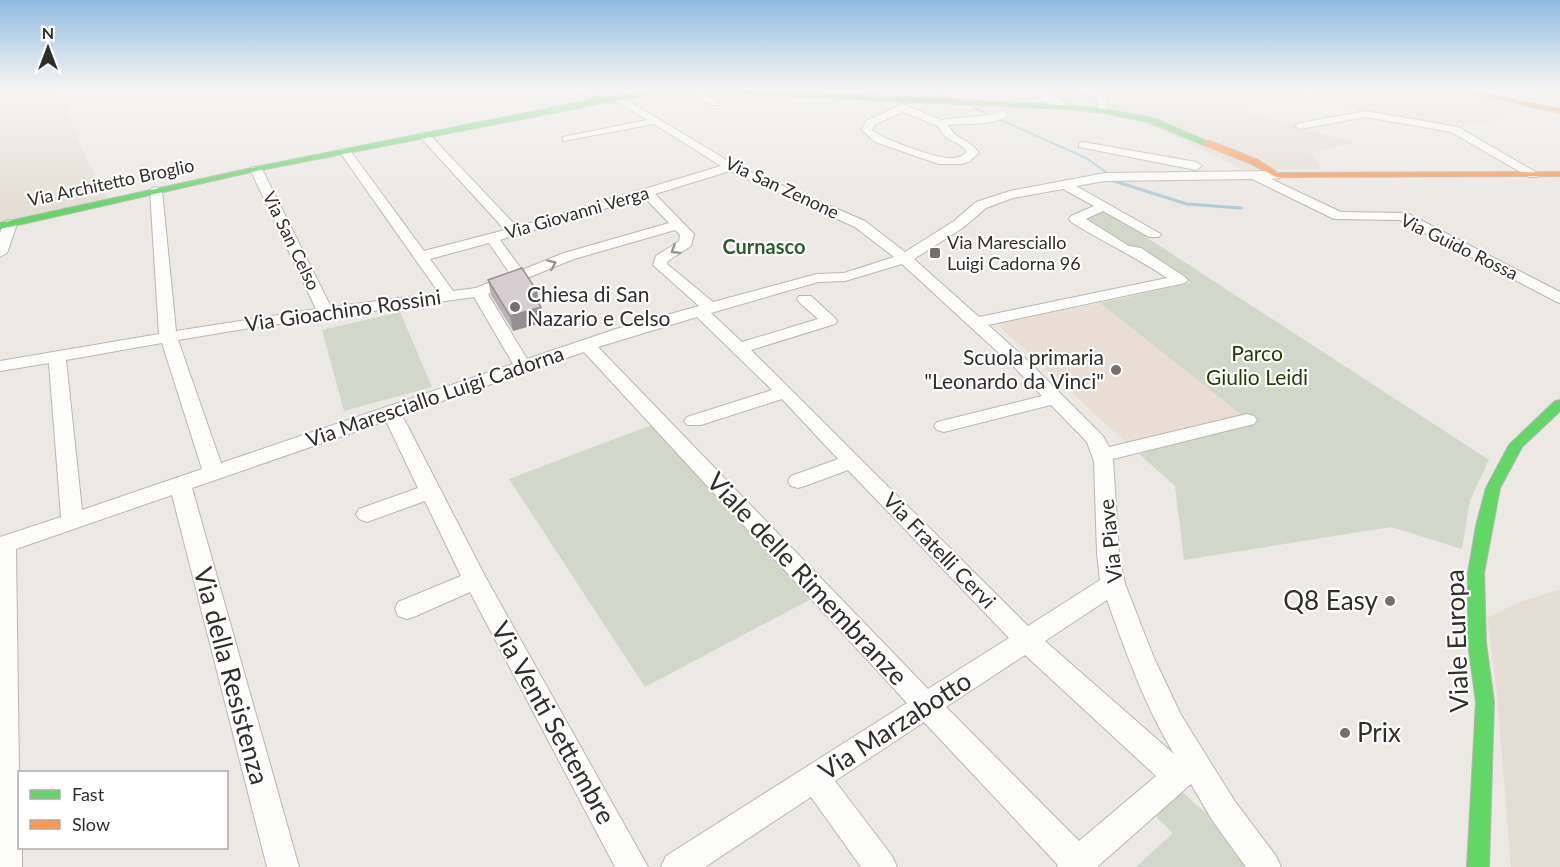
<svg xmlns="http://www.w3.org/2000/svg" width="1560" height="867" viewBox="0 0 1560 867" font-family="Lato,sans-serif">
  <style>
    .built { fill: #e4ddd3 }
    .education { fill: #eaddd4 }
    .green { fill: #d2d8c9 }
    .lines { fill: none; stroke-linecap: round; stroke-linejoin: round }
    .stream-far1 { stroke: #adc9da; stroke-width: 2 }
    .stream { stroke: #adc9da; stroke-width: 3 }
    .street-casing { stroke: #b9b6b2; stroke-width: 2 }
    .fast-casing { stroke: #b9b6b2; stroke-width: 2 }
    .slow-casing { stroke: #b9b6b2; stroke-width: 2 }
    .street { fill: #fcfcfb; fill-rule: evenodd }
    .fast { fill: #63d668; fill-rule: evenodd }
    .slow { fill: #ff974d; fill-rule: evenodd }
    .wall { fill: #bab1b4 }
    .shaded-wall { fill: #979092 }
    .building { fill: #d8ced1; stroke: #979092; stroke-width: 1.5 }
    .oneway { stroke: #969593 }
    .poi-dot { fill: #726f6c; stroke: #fff; stroke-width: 2 }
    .labels { text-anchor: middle; stroke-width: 4.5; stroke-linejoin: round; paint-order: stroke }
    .far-street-label { font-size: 18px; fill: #302e2b; stroke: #fff }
    .far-poi-label { font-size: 18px; fill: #302e2b; stroke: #fff; text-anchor: start }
    .far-quarter-label { font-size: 20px; font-weight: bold; fill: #2a5f2a; stroke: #fff }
    .poi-label { font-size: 21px; fill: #302e2b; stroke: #fff; text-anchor: start }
    .street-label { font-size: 21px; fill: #302e2b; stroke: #fff }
    .park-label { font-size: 21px; fill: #253c01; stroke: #fff }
    .near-street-label { font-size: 26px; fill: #302e2b; stroke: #fff }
    .near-poi-label { font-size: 26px; fill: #302e2b; stroke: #fff; text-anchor: end }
  </style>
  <rect width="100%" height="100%" fill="#ece8e4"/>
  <g class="built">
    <path d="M0,88H58L85,156L108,200L0,223Z"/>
    <path d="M1010,88H1437L1529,107L1484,124L1425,122L1364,113L1310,95L1233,107L1354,143L1310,153L1322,169H1242L1140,121L1051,104Z"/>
    <path d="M1560,589V867H1511L1496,684L1487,618L1519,602Z"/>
  </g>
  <path class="education" d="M1100,303L1243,415L1129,445L997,324Z"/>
  <g class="green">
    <path d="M1504,88H1560V98H1555Z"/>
    <path d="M1103,209L1150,235L1146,237L1489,460L1470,500L1462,549L1391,527L1184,560L1175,486L1129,445L1242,415L1100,303L1191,283L1135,247L1122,244L1082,219Z"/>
    <path d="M400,312L432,387L344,411L322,330Z"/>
    <path d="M654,424L815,597L645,687L509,479Z"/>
    <path d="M1182,792L1209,816L1254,867H1136L1173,833L1155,816Z"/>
  </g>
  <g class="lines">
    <g class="stream-far1">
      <path d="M931,88L946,99"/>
      <path d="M974,108L1086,158L1106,172"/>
    </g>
    <path class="stream" d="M1114,181L1187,204L1241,208"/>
    <g class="street-casing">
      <g id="street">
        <path d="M569,88H581L599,96L591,98Z"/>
        <path d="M701,88H707L709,90L706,94L718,101V105H712L697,97L695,95Z"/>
        <path d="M1014,88C1031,86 1057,95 1069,107L1060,109Z"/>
        <path d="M1075,88H1086L1105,97L1108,113H1100L1097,100Z"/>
        <path d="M617,94L735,165L865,221L905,252L954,221L976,202L1010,191L1105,173L1276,171L1282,175L1280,178L1271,179L1341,212L1407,213L1560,292V303L1555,301L1400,220L1334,219L1252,179L1105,181L1076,186L1161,234L1159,237H1149L1103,211L1086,219L1129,246L1141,248L1185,277L1188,280L1185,283L988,325L1025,358L1103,436L1109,447L1247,414L1254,416L1257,420L1254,424L1113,459L1119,553L1125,584L1154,658L1181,715L1234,800L1276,856L1281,867H1246L1212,820L1191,784L1097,867H1057L1058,865L924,722L835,781L892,856L897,867H861L811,797L705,867H661L666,856L907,703L584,352L402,415L486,578L648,867H615L470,592L416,616L407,619L398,616L395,609L398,602L461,576L425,501L367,522L359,519L356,514L359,509L418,488L386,421L192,488L299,867H267L172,495L16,549L20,848H22V867H0V537L61,517L49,363L0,371V361L159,334L150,191L152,188L156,187L162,191L176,331L316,309L250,169L252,167H260L262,169L331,307L439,293L339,151L341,149H349L424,251L505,230L420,137V133H428L517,227L721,166L654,124L563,141V137L647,120L614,99L612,97ZM730,171L855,227L894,257L844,273L817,274L713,302L667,264L668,261L691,246L694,234L655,194ZM1063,189L1094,206L1071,216L1069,219L1071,222C1103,242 1136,257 1167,278L979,317L914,259L964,227L986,208L1013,198ZM644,197L669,223L564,253L522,270L500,240ZM675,230L680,235L679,241L656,256L653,265L699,306L616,329L527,359L488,294L574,259ZM489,243L510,274L476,288L453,291L430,259ZM902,264L1013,366L1042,396L937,422L934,426L937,430L944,432L1051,405L1087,442L1094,462L1097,553L1100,580L1028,626L751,350L835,324L837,321L835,318L811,296H799L797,299L799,302L818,319L742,342L711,313L818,282L845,281ZM474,297L513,364L221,463L178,340L250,328ZM697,317L772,390L687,417L684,421L687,425H701L782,399L838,459L791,476L788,481L791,486L798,488L805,486L848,470L1009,638L928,689L598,347ZM162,343L202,469L82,510L66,360ZM1107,600C1126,653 1145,706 1174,754L1045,641ZM1025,655L1156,776L1079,841L946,707Z"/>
        <path d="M903,104L941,120L997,114L1002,110L1006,111L1007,116C993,126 967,123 948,125C955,140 969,138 979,153L970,161L962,164H939L875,142L862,130L866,121ZM903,112L938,126C947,145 959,139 967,152C961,157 956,159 949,158C936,158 881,139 872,130L874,125Z"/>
        <path d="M1366,111L1458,127L1539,174L1537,177H1529L1451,132L1366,117L1300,129L1295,126L1300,123Z"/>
        <path d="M1083,142L1196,162L1202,166L1196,170L1079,147V143Z"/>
        <path d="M10,220L17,224L7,253L0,257V233L5,221Z"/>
      </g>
    </g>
    <g class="fast-casing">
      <g id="fast">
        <path d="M704,88L1064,105L1104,109L1153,118L1211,143L1204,145L1148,122L1104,113L1064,109L704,92L655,93L256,171L0,229V223L256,167L595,99L591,97L594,95L606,98L655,89Z"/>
        <path d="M1560,400V411L1522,447L1500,488L1484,573L1486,643L1494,702L1489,867H1467L1476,702L1468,643V573L1476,526L1486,488L1509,445L1555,401Z"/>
      </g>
    </g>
    <g class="slow-casing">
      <g id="slow">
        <path d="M1449,88H1459L1560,109V113Z"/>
        <path d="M1204,141H1210L1258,160L1278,173L1560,172V176L1276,177L1252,164L1204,145Z"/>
      </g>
    </g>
    <use href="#street" class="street"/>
    <use href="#fast" class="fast"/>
    <use href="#slow" class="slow"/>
  </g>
  <path class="wall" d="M488,280L537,292L544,322L513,331L491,295Z"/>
  <g class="shaded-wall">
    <path d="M537,292L540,307L532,294Z"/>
    <path d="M541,307L544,322L513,331L510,316Z"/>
  </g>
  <path class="building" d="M522,268L535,288L537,292L532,294L541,307L510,316L488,280Z"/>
  <defs><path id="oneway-chevron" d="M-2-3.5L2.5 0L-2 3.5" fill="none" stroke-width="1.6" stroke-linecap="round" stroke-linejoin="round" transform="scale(1.5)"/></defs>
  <g class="oneway">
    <use href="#oneway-chevron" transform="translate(675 250) rotate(148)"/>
    <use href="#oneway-chevron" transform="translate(552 264) rotate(-23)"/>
  </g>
  <linearGradient id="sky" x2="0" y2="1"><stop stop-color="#90bce2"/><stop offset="0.42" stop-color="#f6f5f3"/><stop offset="1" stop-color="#f6f5f3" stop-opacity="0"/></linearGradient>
  <rect width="1560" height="209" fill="url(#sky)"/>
  <g class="poi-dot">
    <rect x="929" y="247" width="12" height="12" rx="3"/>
    <circle cx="515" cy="307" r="6"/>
    <circle cx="1116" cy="370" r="6"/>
    <circle cx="1390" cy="601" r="6"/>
    <circle cx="1345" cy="733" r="6"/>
  </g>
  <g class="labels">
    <g class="far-street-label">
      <text transform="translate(111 183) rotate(-12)" y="6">Via Architetto Broglio</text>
      <text transform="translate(782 188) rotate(25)" y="6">Via San Zenone</text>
      <text transform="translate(577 213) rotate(-16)" y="6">Via Giovanni Verga</text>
      <text transform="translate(291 241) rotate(64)" y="6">Via San Celso</text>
      <text transform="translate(1459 247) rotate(26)" y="6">Via Guido Rossa</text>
    </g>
    <g class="far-poi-label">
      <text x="947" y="249">Via Maresciallo<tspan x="947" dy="21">Luigi Cadorna 96</tspan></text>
    </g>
    <g class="far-quarter-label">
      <text x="764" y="254">Curnasco</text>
    </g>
    <g class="poi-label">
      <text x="527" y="302">Chiesa di San<tspan x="527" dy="24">Nazario e Celso</tspan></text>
      <text x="1104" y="365" text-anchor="end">Scuola primaria<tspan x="1104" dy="24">"Leonardo da Vinci"</tspan></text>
    </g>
    <g class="street-label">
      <text transform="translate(343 311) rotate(-8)" y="7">Via Gioachino Rossini</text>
      <text transform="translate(435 397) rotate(-19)" y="7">Via Maresciallo Luigi Cadorna</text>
      <text transform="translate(1111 541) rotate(-96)" y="7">Via Piave</text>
      <text transform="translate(939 551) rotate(46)" y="7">Via Fratelli Cervi</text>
    </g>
    <g class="park-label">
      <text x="1257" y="361">Parco<tspan x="1257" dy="24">Giulio Leidi</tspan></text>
    </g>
    <g class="near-street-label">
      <text transform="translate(807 579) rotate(47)" y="9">Viale delle Rimembranze</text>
      <text transform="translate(1457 641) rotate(-92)" y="9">Viale Europa</text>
      <text transform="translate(231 676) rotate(75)" y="9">Via della Resistenza</text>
      <text transform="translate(553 723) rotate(61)" y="9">Via Venti Settembre</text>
      <text transform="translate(895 726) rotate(-33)" y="9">Via Marzabotto</text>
    </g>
    <g class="near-poi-label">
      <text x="1378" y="610">Q8 Easy</text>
      <text x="1357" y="742" text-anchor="start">Prix</text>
    </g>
  </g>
  <rect x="18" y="771" width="210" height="78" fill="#ffffff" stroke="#acabaa" stroke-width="1.5"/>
  <rect x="30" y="790" width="30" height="9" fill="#63d668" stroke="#acabaa" stroke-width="1.5"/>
  <text x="72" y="801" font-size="18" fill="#302e2b">Fast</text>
  <rect x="30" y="820" width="30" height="9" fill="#ff974d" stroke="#acabaa" stroke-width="1.5"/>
  <text x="72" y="831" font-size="18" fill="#302e2b">Slow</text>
  <g transform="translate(48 48)" stroke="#ffffff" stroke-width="4.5" paint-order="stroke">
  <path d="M0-4.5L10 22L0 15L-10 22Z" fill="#302e2b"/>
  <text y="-9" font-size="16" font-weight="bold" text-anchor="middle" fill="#302e2b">N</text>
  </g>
</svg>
